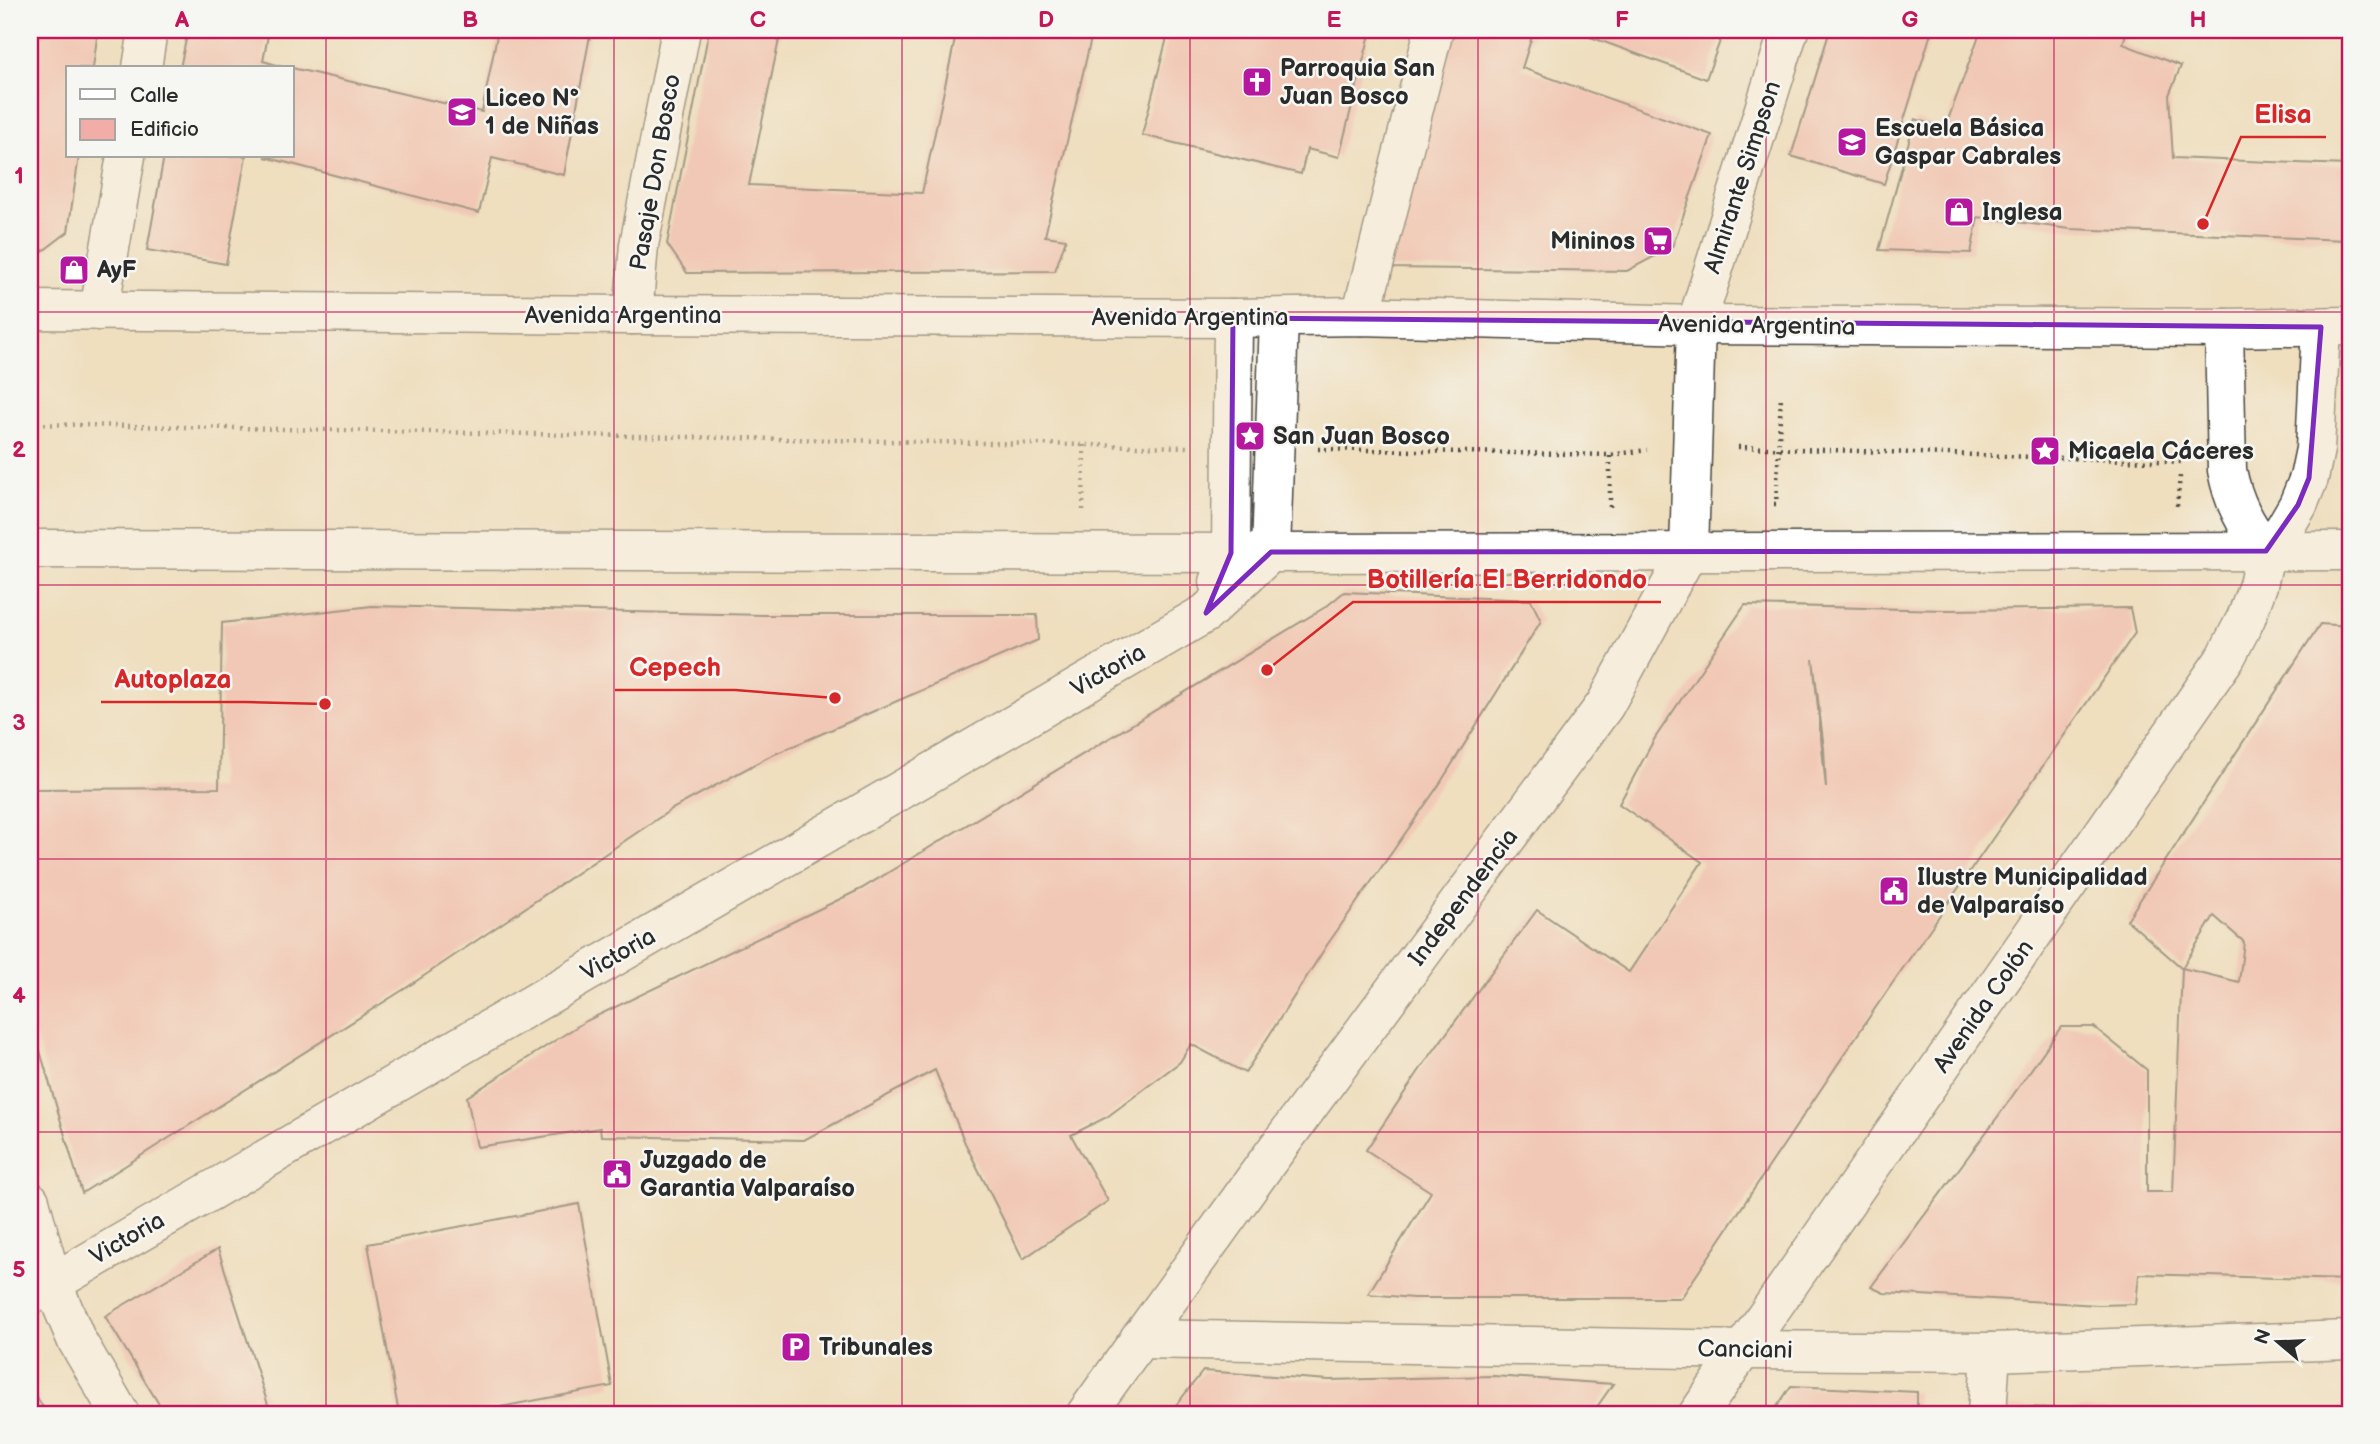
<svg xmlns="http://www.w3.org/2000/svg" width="2380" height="1444" viewBox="0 0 2380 1444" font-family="'Balsamiq Sans',sans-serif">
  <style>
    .building { fill: #f3ada9; fill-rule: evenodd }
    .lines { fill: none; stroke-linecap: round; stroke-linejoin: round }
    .street-casing { stroke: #484641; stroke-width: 41 }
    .secondary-casing { stroke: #484641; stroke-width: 41 }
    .primary-casing { stroke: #484641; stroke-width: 41 }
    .path { stroke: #484641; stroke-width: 4.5; stroke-dasharray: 2 5; stroke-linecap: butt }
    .street { stroke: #fff; stroke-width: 38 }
    .secondary { stroke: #fff; stroke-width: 38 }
    .primary { stroke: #fff; stroke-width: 38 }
    .marked { fill: none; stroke: #7b2cbf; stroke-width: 5; stroke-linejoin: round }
    .grid { fill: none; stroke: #c2185b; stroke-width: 2; stroke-opacity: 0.55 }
    .labels { text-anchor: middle; stroke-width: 5; stroke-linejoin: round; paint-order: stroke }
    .poi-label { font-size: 24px; font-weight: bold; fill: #2b2b2b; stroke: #f6f6f2; text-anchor: start }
    .street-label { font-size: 24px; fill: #2b2b2b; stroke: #f6f6f2 }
    .leader { fill: none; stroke: #d62828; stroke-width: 2.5 }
    .callout-dot { fill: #d62828; stroke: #f6f6f2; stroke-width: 2.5 }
    .callout-label { font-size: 26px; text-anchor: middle; font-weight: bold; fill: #d62828; stroke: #f6f6f2; stroke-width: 5; stroke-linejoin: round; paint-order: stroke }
    .neatline { fill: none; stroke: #c2185b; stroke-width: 2.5 }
    .grid-label { font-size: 23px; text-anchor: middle; font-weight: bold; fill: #c2185b }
  </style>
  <rect width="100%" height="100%" fill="#f6f6f2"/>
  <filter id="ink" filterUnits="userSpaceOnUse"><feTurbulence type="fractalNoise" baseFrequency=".0143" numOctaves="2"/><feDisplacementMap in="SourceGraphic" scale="14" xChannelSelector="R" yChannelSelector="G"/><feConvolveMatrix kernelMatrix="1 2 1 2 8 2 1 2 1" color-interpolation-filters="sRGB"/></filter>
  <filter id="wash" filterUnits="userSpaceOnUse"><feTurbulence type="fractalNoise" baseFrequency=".00686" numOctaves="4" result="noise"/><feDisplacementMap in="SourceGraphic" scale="28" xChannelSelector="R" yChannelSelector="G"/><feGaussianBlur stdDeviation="1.57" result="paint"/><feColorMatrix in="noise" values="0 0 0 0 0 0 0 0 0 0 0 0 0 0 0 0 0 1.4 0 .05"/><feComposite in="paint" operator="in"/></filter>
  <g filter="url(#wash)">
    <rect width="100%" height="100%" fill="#efdfbf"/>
    <g id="blocks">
      <g class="building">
        <path d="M30,30H98L93,68H68V156H79L68,232L43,251H30Z"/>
        <path d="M188,30H269L263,61L287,68H180Z"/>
        <path d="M498,30H591L564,175L492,158L479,213L265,157L292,156V68L482,112Z"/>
        <path d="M709,30H781L749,185L922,193L957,30H1093L1045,236L1066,239L1055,271L687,273L667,244Z"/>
        <path d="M1169,30H1371L1339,157L1307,149L1301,174L1142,135Z"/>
        <path d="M1447,30H1534L1522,68L1712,135L1672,247L1627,271L1388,268Z"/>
        <path d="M1571,30H1636L1642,32L1643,30H1724L1706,79Z"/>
        <path d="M1830,30H1932L1884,184L1791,156Z"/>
        <path d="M1981,30H2127L2123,44L2181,66L2169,95L2173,158L2347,165L2346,240L2070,229L1978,217L1971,253L1879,250L1915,119L1945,128Z"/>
        <path d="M164,156H246L226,264L147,250Z"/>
        <path d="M1344,592L1531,600L1541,621L1439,785L1327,945L1245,1073L1191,1044L1180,1062L1107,1117L1071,1135L1108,1201L1023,1259L965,1143L935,1070L804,1140L601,1136L600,1128L477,1147L467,1097L584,1022L861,889L1327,606Z"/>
        <path d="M1745,605L1945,610L2130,608L2135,633L1876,1007L1681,1298H1413L1368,1294L1431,1192L1366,1150L1421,1068L1537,910L1629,972L1702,862L1619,804L1655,738ZM1813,659L1824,748L1826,788Z"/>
        <path d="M372,606L764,615H1037L1038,640L768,757L672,809L406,988L82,1193L30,1017V789L219,788L222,623Z"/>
        <path d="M2320,624L2350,626V1280L2139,1274L2136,1304L2099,1305L1884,1293L1871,1287L1999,1115L2061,1027H2094L2147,1070V1192H2173L2182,968L2239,982L2244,942L2214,916L2182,968L2127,920Z"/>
        <path d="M579,1204L612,1386L463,1414H399L368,1244Z"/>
        <path d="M218,1249L271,1414H165L105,1316Z"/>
        <path d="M1203,1371L1329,1380L1493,1376L1613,1384L1592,1414H1169Z"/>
        <path d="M30,1386L47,1414H30Z"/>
        <path d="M1791,1386L1917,1392V1414H1772Z"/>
        <path d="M1997,1406L2138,1411L2153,1412V1414H1997Z"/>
      </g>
    </g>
  </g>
  <g filter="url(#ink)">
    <use href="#blocks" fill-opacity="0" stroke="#484641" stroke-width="2"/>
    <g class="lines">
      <g class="street-casing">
        <g id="street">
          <path d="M633,315L639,245L681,30"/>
          <path d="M1361,316L1434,30"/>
          <path d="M1696,325L1789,30"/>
          <path d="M30,1201L52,1282L76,1339L120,1414"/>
          <path d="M1744,1350L1991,1352L2350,1340"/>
          <path d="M1987,1414L1991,1352"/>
        </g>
      </g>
      <g class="secondary-casing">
        <g id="secondary">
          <path d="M142,68L148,30"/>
          <path d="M99,311L126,156"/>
          <path d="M2224,328L2227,470C2233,502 2246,526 2266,551"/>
          <path d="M1219,582L1231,553L1233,318"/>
          <path d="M30,1296L1206,613L1271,552L1279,318"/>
          <path d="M1139,1339L1744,1350"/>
          <path d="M1086,1414L1262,1169L1605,705L1689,551L1696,325"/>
          <path d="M1698,1414L2226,657L2246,618L2258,585L2266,551L2284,529L2298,505L2309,478L2315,449L2321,327"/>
        </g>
      </g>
      <g class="primary-casing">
        <g id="primary">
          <path d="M30,310L633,315L1233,318L1361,316L1696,325L2224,328L2350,326"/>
          <path d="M30,549L1231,553L2350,551"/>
        </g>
      </g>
      <g class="path">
        <path d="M30,424L1187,447"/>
        <path d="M1738,447L2184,462"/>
        <path d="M1318,449L1610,455L1647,450"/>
        <path d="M1774,504H1776L1781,396"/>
        <path d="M2177,506L2180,476"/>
        <path d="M1610,507V455"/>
        <path d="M1083,510L1084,445"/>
      </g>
      <use href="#street" class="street"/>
      <use href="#secondary" class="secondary"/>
      <use href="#primary" class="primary"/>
    </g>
  </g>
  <path d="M0 0H2380V1444H0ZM1233,318L2321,327L2309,478L2298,505L2266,551L1271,552L1206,613L1231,553Z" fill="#efdfbf" fill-opacity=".55" fill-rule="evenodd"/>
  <path class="marked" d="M1233,318L2321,327L2309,478L2298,505L2266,551L1271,552L1206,613L1231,553Z"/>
  <path class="grid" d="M326,30V1414M614,30V1414M902,30V1414M1190,30V1414M1478,30V1414M1766,30V1414M2054,30V1414M30,312H2350M30,585H2350M30,859H2350M30,1132H2350"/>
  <defs>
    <g id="church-square" transform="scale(1.575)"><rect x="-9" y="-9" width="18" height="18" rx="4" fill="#b5179e" stroke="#f6f6f2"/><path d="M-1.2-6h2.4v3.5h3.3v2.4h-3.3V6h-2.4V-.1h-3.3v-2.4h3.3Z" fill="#fff"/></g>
    <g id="school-square" transform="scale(1.575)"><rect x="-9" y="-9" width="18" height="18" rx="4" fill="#b5179e" stroke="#f6f6f2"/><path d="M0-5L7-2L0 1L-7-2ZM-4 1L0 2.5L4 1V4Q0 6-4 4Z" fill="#fff"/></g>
    <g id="shop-square" transform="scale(1.575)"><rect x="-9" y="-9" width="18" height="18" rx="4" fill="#b5179e" stroke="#f6f6f2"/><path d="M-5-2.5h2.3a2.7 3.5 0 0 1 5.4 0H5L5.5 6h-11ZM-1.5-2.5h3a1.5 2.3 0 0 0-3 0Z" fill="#fff"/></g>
    <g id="supermarket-square" transform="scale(1.575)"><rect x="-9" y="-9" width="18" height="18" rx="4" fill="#b5179e" stroke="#f6f6f2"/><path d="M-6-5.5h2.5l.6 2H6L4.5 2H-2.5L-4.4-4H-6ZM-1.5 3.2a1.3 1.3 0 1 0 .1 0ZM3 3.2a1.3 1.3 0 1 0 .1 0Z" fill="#fff"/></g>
    <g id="sight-square" transform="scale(1.575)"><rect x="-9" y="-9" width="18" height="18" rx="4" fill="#b5179e" stroke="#f6f6f2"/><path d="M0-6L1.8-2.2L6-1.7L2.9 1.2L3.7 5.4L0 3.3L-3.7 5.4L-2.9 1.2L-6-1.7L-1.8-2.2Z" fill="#fff"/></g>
    <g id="civic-square" transform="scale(1.575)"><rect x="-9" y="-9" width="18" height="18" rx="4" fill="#b5179e" stroke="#f6f6f2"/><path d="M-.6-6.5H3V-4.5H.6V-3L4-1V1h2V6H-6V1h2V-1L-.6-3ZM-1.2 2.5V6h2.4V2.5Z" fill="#fff"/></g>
    <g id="parking-square" transform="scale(1.575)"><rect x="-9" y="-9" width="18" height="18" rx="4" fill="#b5179e" stroke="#f6f6f2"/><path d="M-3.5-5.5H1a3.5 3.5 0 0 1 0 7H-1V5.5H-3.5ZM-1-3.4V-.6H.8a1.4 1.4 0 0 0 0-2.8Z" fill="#fff"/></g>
  </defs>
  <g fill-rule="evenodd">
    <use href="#church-square" x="1257" y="82"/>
    <use href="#school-square" x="462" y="112"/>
    <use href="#school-square" x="1852" y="142"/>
    <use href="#shop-square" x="1959" y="212"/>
    <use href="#supermarket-square" x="1658" y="241"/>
    <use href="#shop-square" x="74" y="270"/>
    <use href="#sight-square" x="1250" y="436"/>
    <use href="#sight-square" x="2045" y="451"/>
    <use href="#civic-square" x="1894" y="891"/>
    <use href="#civic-square" x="617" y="1174"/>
    <use href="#parking-square" x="796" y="1347"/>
  </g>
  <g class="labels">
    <g class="poi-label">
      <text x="1280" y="76">Parroquia San<tspan x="1280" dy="28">Juan Bosco</tspan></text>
      <text x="485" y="106">Liceo N°<tspan x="485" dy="28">1 de Niñas</tspan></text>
      <text x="1875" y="136">Escuela Básica<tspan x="1875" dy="28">Gaspar Cabrales</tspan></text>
      <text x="1982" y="220">Inglesa</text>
      <text x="1635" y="249" text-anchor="end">Mininos</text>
      <text x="97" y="278">AyF</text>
      <text x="1273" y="444">San Juan Bosco</text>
      <text x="2068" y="459">Micaela Cáceres</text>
      <text x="1917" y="885">Ilustre Municipalidad<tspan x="1917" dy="28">de Valparaíso</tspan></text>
      <text x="640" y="1168">Juzgado de<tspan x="640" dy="28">Garantia Valparaíso</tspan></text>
      <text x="819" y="1355">Tribunales</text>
    </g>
    <g class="street-label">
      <text transform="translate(655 172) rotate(-80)" y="8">Pasaje Don Bosco</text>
      <text transform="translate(1742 177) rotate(-72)" y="8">Almirante Simpson</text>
      <text x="623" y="323">Avenida Argentina</text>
      <text x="1190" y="325">Avenida Argentina</text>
      <text transform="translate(1757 325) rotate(1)" y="8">Avenida Argentina</text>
      <text transform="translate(1108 670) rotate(-30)" y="8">Victoria</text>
      <text transform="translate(1463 897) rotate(-53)" y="8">Independencia</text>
      <text transform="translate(618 954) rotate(-30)" y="8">Victoria</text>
      <text transform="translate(1983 1006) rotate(-55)" y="8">Avenida Colón</text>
      <text transform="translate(127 1238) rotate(-30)" y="8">Victoria</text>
      <text transform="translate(1745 1349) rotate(1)" y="8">Canciani</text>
    </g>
  </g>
  <path class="leader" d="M2203 224L2241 137H2326M1267 670L1353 602H1661M835 698L735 690H615M325 704L245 702H101"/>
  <g class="callout-dot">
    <circle cx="2203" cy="224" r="7"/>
    <circle cx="1267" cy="670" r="7"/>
    <circle cx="835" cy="698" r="7"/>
    <circle cx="325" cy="704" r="7"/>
  </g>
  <g class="callout-label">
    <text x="2283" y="123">Elisa</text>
    <text x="1507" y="588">Botillería El Berridondo</text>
    <text x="675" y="676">Cepech</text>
    <text x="173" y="688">Autoplaza</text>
  </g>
  <rect width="2380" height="1444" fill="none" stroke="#f6f6f2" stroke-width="77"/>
  <rect x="66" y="66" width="228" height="91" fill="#f6f6f2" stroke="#a5a5a2" stroke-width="2"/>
  <rect x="80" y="89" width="35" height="10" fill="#ffffff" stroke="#a5a5a2" stroke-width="2"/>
  <text x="130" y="102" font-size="21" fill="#2b2b2b">Calle</text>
  <rect x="80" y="119" width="35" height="21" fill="#f3ada9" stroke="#a5a5a2" stroke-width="2"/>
  <text x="130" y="136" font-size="21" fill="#2b2b2b">Edificio</text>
  <g transform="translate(2278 1342) rotate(289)" stroke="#f6f6f2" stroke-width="5" paint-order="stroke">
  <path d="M0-5L12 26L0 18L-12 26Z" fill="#2b2b2b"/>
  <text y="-10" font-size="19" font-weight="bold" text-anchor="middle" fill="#2b2b2b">N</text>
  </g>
  <rect x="38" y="38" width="2304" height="1368" class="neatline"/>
  <g class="grid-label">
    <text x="182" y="27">A</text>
    <text x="470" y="27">B</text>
    <text x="758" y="27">C</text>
    <text x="1046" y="27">D</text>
    <text x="1334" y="27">E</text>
    <text x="1622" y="27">F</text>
    <text x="1910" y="27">G</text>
    <text x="2198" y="27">H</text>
    <text x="19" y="183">1</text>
    <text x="19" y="457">2</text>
    <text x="19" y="730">3</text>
    <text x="19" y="1003">4</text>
    <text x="19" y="1277">5</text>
  </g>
</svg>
